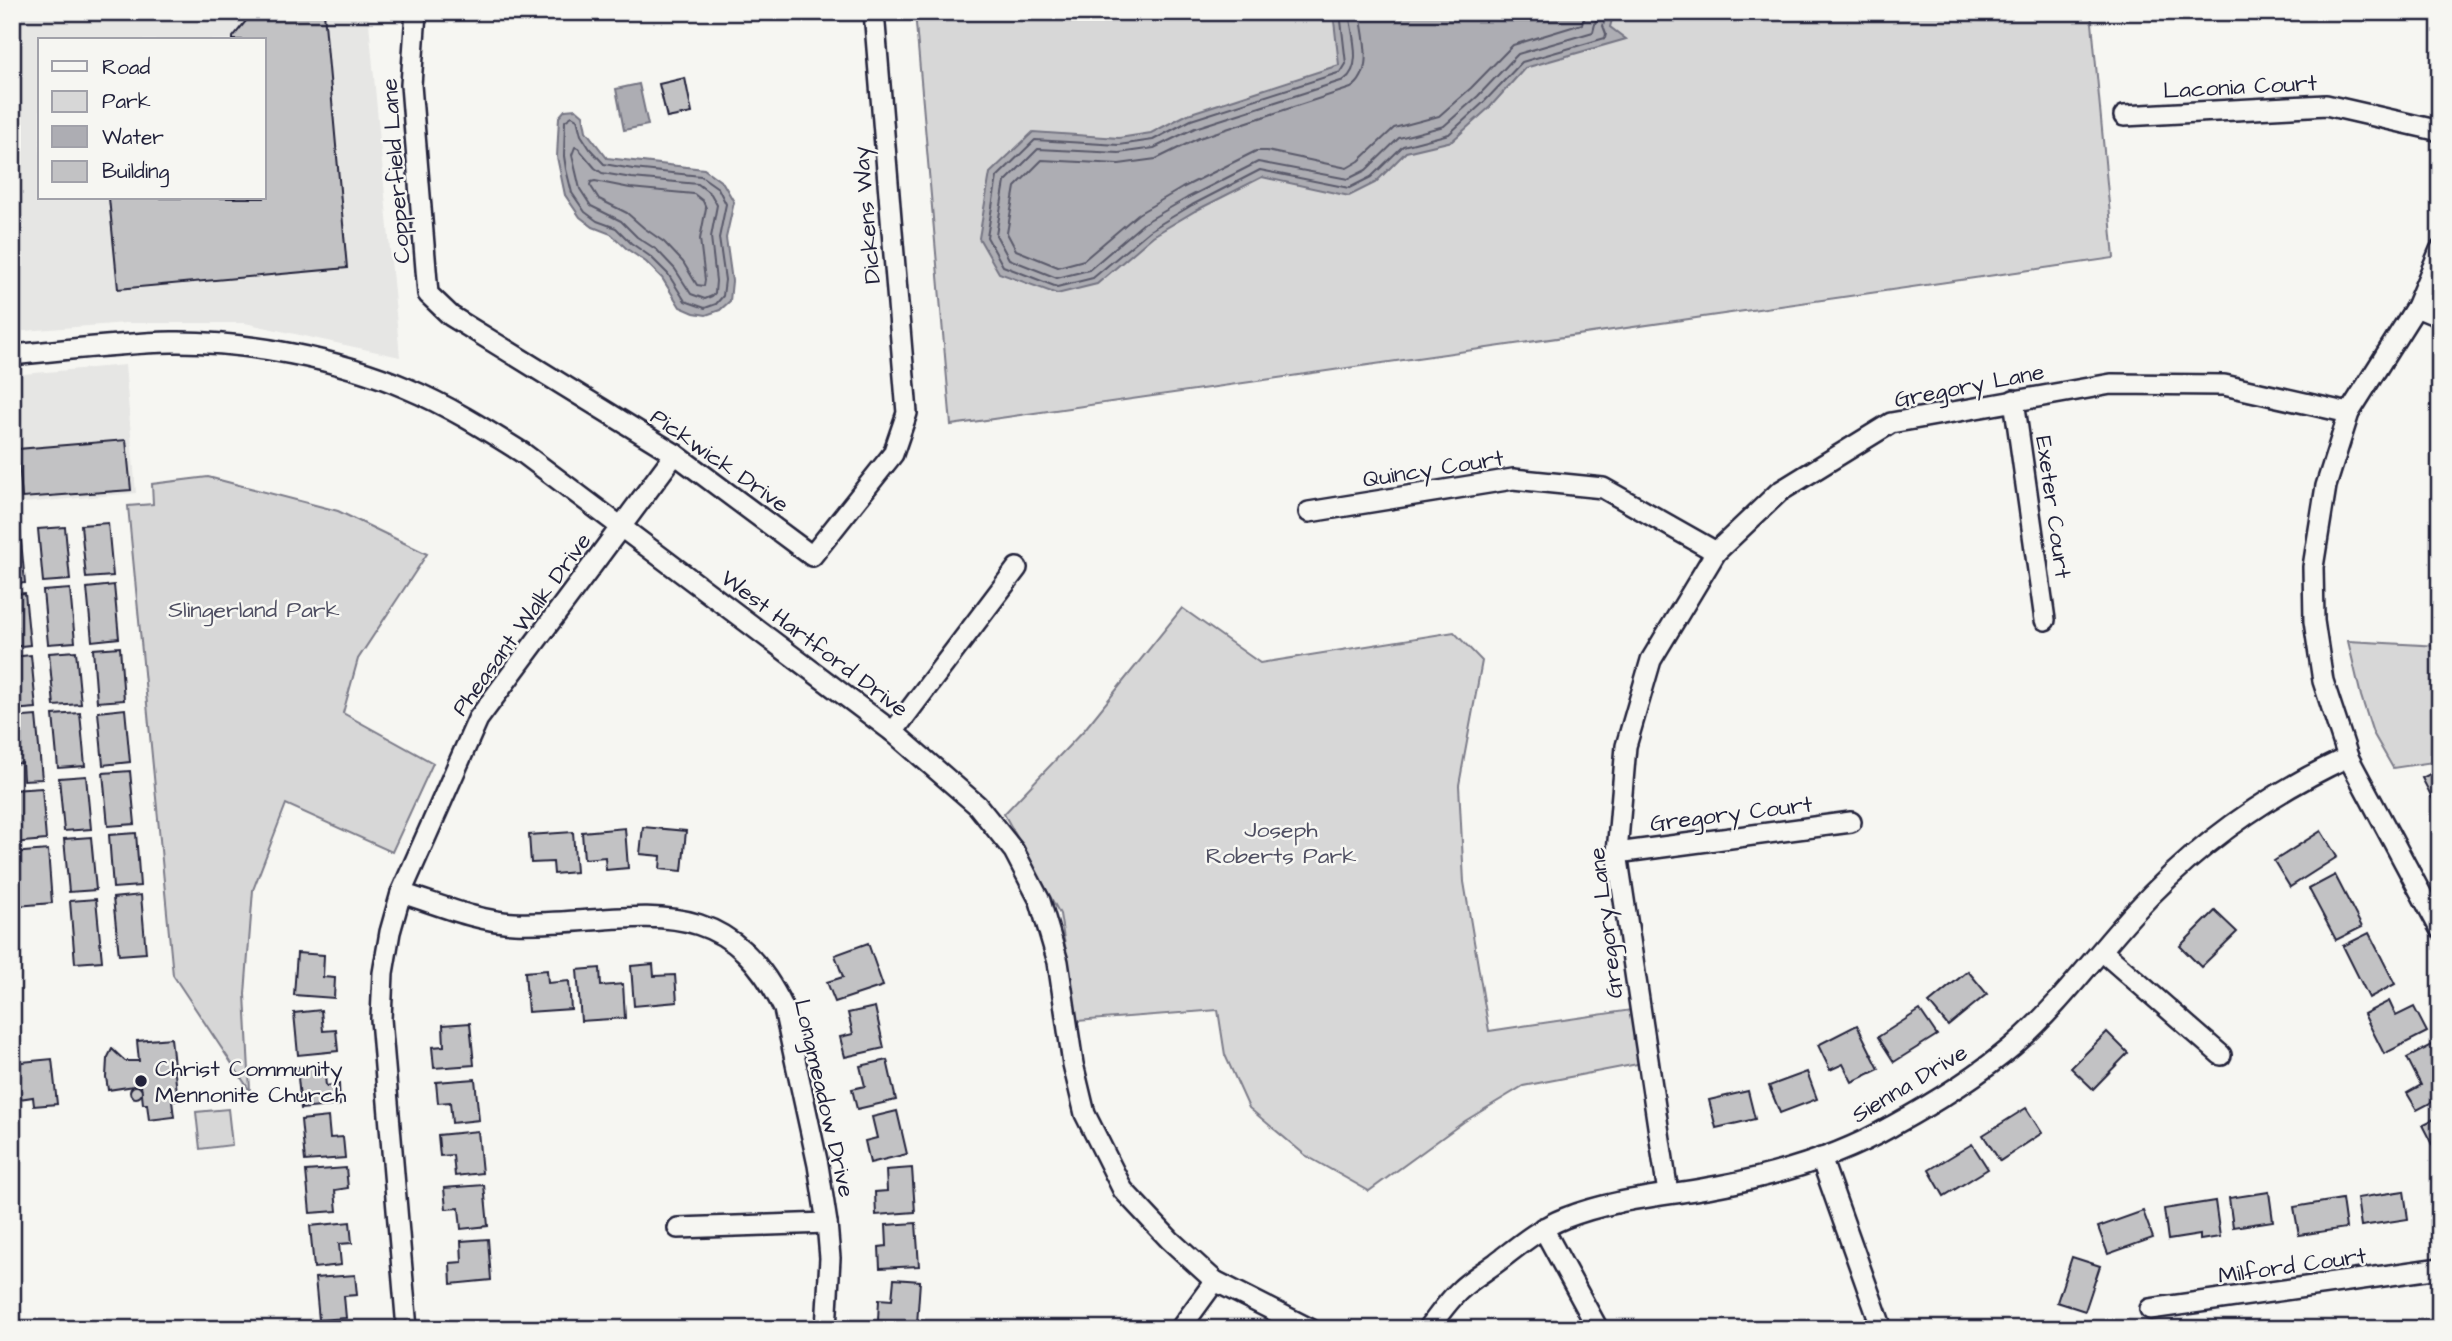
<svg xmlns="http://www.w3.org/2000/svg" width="2452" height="1341" viewBox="0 0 2452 1341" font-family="'Architects Daughter',sans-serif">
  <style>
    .built { fill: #e6e6e4; fill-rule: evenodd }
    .green { fill: #d7d7d7; stroke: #7c7c89; stroke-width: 2 }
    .water { fill: #adadb3; stroke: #757583; stroke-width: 2 }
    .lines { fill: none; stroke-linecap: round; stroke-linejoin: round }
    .shore { stroke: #5a5a6b; stroke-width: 2 }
    .building { fill: #c2c2c4; stroke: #22223b; stroke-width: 2 }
    .street-casing { stroke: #22223b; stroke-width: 24 }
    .street { stroke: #f6f6f2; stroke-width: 19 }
    .poi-dot { fill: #22223b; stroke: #f6f6f2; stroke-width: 2.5 }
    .labels { text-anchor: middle; stroke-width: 5; stroke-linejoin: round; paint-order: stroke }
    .street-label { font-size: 23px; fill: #22223b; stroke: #f6f6f2 }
    .park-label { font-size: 23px; fill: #4f4f62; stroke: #f6f6f2 }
    .poi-label { font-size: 23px; fill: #22223b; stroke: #f6f6f2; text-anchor: start }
  </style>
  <rect width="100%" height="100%" fill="#f6f6f2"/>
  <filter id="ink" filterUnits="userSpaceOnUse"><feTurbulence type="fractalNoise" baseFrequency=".0143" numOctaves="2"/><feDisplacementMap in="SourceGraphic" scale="14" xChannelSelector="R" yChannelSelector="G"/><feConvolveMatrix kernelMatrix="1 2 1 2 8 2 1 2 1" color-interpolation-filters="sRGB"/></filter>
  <g filter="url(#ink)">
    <g class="built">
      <path d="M12,12H368L400,357L245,323H126L12,332ZM40,40H264V198H40Z"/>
      <path d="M125,365L136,493L12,504V375Z"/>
    </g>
    <g class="green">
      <path d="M915,12H2091L2114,258L951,425Z"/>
      <path d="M208,477L338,511L427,554L358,659L343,713L433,763L392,852L286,804L253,890L245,994L250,1091L173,975L128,506L153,504L152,484Z"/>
      <path d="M1182,608L1260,663L1454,632L1482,661L1459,785L1464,882L1489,1031L1631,1010L1648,1062L1523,1086L1465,1121L1369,1191L1305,1155L1249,1108L1225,1055L1218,1010L1077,1021L1060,914L1004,814L1085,729Z"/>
      <path d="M2348,641L2440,646V761L2393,768L2373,733L2361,696Z"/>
      <path d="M228,1109L232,1145L200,1149L196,1112Z"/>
    </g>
    <g class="water">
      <path d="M1333,12H1614L1610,27L1626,39L1525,68L1490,107L1452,141L1406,152L1375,183L1349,196L1262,177L1195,211L1153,236L1097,284L1057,294L999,273L979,238L990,173L1033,132L1119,138L1151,133L1188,114L1339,65Z"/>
      <path d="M639,84L648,125L624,130L616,89Z"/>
      <path d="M576,109L583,115L586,131L607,158L704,169L723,183L734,202L726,238L732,281L730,301L720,310L706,315L694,313L680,307L662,278L646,262L627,249L611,234L593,227L580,217L565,195L557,157L559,117L565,110Z"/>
    </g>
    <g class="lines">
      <g class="shore">
        <path d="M1340,12L1346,64L1341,72L1191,120L1153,140L1119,145L1035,140L997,177L987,237L1003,266L1057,287L1093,278L1149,231L1192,205L1260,170L1349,188L1371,177L1403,146L1449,134L1484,102L1522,62L1605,38L1606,34L1603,26L1607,12"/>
        <path d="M1349,12C1351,32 1364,67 1344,80L1195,128L1154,148L1119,153L1038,149L1005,182L996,235L1009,259L1057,278L1089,270L1144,223L1187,198L1258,162L1348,179L1366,170L1399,138L1444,126L1478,96L1518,54L1593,32L1598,12"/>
        <path d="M1360,12C1363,37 1375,72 1351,88L1199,138L1156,159L1119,164L1042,160L1015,187L1007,233L1016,250L1058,267L1084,260L1138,214L1182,188L1256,151H1267L1347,168L1359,161L1394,128L1439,116L1471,88L1513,45L1582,24L1587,12"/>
        <path d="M572,116L577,119L581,135L590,149L604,164L633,169L701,176L718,188L726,204L719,238L725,280L723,296L716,304L705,308L685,301L668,274L651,257L631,243L616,228L597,221L585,212L572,193L566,169L564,156L565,121Z"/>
        <path d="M575,147L578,148L595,168L602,173L632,178L698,184L711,194L717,205L711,237L716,281L715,293L712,296L705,299L691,294L675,269L657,250L637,237L621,221L591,206L580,189L572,155Z"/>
        <path d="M595,181L630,188L694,194L703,201L706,208L700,239L705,280L704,286L697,285L683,262L664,242L644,228L627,213L599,199L590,185L591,182Z"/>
      </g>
    </g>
    <g class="building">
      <path d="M250,12H324L347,268L118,289L109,198H264V40H233V37L250,16Z"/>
      <path d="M685,78L692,113L667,118L659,84Z"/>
      <path d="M126,440L131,490L22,498L18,449Z"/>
      <path d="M108,523L113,576L86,578L81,525Z"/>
      <path d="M65,527L70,580L43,582L38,529Z"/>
      <path d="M20,530L25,583L12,584V531Z"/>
      <path d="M114,585L119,638L92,641L87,588Z"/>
      <path d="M70,589L75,642L48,644L43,591Z"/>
      <path d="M25,593L30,645L12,647V594Z"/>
      <path d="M120,647L124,700L97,702L93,649Z"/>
      <path d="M76,651L81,704L54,706L49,653Z"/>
      <path d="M31,655L36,708L12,710V657Z"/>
      <path d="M125,709L130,762L103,765L98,712Z"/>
      <path d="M80,713L85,766L58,768L53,715Z"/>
      <path d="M36,716L42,779L23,780L22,763L12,764V718Z"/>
      <path d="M2440,769V813L2422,778Z"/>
      <path d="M130,771L135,824L108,826L103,773Z"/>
      <path d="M86,776L91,829L64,831L59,778Z"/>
      <path d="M42,788L46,840L12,843V790Z"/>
      <path d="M643,827L686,831L682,871L660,869L661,856L640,854Z"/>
      <path d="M625,828L628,868L606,870L605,857L584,859L582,832Z"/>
      <path d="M2321,831L2337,857L2290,887L2274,861Z"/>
      <path d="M573,832L576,872L554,874L553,862L531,863L529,835Z"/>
      <path d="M136,833L140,886L113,888L109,835Z"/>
      <path d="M91,837L96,890L69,892L64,839Z"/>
      <path d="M48,850L52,903L17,906L12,853Z"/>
      <path d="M2335,875L2362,927L2336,940L2309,889Z"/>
      <path d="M141,895L146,953L119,955L113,898Z"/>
      <path d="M96,899L102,961L75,963L70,901Z"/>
      <path d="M2215,911L2237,932L2201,967L2180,946Z"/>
      <path d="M2369,933L2395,984L2369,998L2343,946Z"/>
      <path d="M868,943L883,986L835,1002L827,982L843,977L835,955Z"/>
      <path d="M297,953L324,955L323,977L335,978L334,998L294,995Z"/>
      <path d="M653,964L654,976L675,975L677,1002L634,1006L631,966Z"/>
      <path d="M600,968L601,986L623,984L625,1018L581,1021L577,970Z"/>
      <path d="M547,970L548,983L569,981L571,1009L528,1012L525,972Z"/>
      <path d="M1968,971L1987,994L1948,1026L1929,1003Z"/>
      <path d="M2389,1001L2396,1016L2414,1007L2427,1032L2384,1054L2364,1014Z"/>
      <path d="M875,1007L884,1048L845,1057L840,1037L853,1034L848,1013Z"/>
      <path d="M321,1010L323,1031L336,1030L338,1051L298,1055L294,1013Z"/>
      <path d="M1920,1010L1937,1035L1894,1062L1878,1037Z"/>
      <path d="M470,1023L474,1065L434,1068L432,1047L444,1046L443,1025Z"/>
      <path d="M1857,1025L1879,1069L1852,1082L1843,1064L1830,1070L1818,1045Z"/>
      <path d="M2107,1032L2128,1053L2093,1089L2071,1068Z"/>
      <path d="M171,1038L178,1101H172L174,1117L149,1120L147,1104H143L141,1085L108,1090L106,1077L107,1059L112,1049L125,1061H139L137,1041Z"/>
      <path d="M2434,1044L2440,1054V1098L2417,1110L2407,1093L2421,1085L2407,1058Z"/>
      <path d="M52,1059L57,1104L34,1106L33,1097L12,1100V1063Z"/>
      <path d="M887,1060L896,1100L857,1109L852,1089L865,1086L860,1066Z"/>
      <path d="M324,1065L326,1086L339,1084L340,1105L301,1109L297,1067Z"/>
      <path d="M1807,1072L1817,1099L1780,1113L1769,1086Z"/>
      <path d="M475,1079L479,1120L452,1123L450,1102L438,1103L436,1082Z"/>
      <circle cx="136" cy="1092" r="6"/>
      <path d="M1748,1091L1755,1119L1716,1128L1709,1100Z"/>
      <path d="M2026,1108L2042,1133L2000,1161L1983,1135Z"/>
      <path d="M897,1111L907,1154L870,1163L865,1141L877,1138L872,1117Z"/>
      <path d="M2440,1116V1160L2422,1125Z"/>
      <path d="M328,1117L330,1138L343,1137L345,1158L305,1161L301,1120Z"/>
      <path d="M478,1131L482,1173L455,1176L453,1155L440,1156L438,1135Z"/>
      <path d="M1972,1144L1988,1169L1944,1196L1929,1170Z"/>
      <path d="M346,1168L348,1188L335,1190L337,1211L310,1213L306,1171Z"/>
      <path d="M912,1168L915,1212L876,1215L875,1192L887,1191L886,1170Z"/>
      <path d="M484,1185L488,1226L461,1229L459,1208L446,1209L444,1188Z"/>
      <path d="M2404,1191L2408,1219L2361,1226L2357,1198Z"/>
      <path d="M2269,1192L2273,1221L2233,1227L2229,1198Z"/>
      <path d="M2342,1199L2346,1228L2299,1235L2294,1207Z"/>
      <path d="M2215,1201L2220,1237L2200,1240V1235L2168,1240L2164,1209Z"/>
      <path d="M2143,1211L2153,1238L2108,1254L2098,1227Z"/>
      <path d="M350,1222L352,1243L339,1244L341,1265L314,1268L310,1226Z"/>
      <path d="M916,1223L919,1266L880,1268L879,1247L887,1246L886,1225Z"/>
      <path d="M488,1239L491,1280L451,1284L450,1263L462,1262L461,1241Z"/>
      <path d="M2072,1257L2100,1266L2085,1311L2057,1302Z"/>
      <path d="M355,1275L357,1295L344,1296L346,1318L319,1320L315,1278Z"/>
      <path d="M894,1279L920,1281L917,1324L878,1321L879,1299L892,1300Z"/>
      <path d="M2412,1325L2413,1329H2385Z"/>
    </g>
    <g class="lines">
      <g class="street-casing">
        <g id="street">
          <path d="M416,12L411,85L428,294L451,316L675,454L812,556L893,454L907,413L874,12"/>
          <path d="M2124,116L2326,105L2440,131"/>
          <path d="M2440,250L2416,307L2349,413L2326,486L2313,567L2314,621L2323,681L2348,757L2440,929"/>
          <path d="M2416,307L2440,317"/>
          <path d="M12,355C65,350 119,343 172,342C245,341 339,359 406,388C447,405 485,429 523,453L893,732L977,805L1014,851L1040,901L1058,962L1073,1064L1085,1114L1123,1190L1170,1240L1215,1281L1310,1329"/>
          <path d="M2014,400L2045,620"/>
          <path d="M1309,512L1513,479L1603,488L1716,552"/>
          <path d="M893,732L1017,568"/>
          <path d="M1617,853L1851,822"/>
          <path d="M401,893C438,904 475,921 514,923C627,927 721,878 784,1009L818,1165L827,1223L830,1258L826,1329"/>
          <path d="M2102,951L2221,1055"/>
          <path d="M1821,1158L1882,1329"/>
          <path d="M1668,1193L1617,853L1626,746L1651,660L1716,552L1779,492L1891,423L2111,384L2224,385L2349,413"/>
          <path d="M678,1228L827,1223"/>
          <path d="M1543,1228L1598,1329"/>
          <path d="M2150,1309L2440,1268"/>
          <path d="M407,1329L381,1019L383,973L390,932L401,893L478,719L675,454"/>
          <path d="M1180,1329L1215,1281"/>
          <path d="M1428,1329C1438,1316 1448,1301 1460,1290C1470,1280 1484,1272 1496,1263C1518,1246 1539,1228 1565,1218C1615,1198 1667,1196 1718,1186C1777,1175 1840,1156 1892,1126C1934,1103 1976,1077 2013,1046C2058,1007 2093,958 2133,914C2194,847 2266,795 2348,757"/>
        </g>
      </g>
      <use href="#street" class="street"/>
    </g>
  </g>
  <circle class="poi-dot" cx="141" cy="1081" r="7"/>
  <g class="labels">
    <g class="street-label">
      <text transform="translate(2240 86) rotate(-3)" y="8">Laconia Court</text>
      <text transform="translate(395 171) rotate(-94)" y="8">Copperfield Lane</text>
      <text transform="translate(866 215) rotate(-95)" y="8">Dickens Way</text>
      <text transform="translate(1969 385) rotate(-11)" y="8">Gregory Lane</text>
      <text transform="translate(720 460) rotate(35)" y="8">Pickwick Drive</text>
      <text transform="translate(1433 468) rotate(-9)" y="8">Quincy Court</text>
      <text transform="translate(2054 507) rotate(82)" y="8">Exeter Court</text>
      <text transform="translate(521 624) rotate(-54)" y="8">Pheasant Walk Drive</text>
      <text transform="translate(815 643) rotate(37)" y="8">West Hartford Drive</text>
      <text transform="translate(1731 813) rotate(-7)" y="8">Gregory Court</text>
      <text transform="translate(1605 923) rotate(-97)" y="8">Gregory Lane</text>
      <text transform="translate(1909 1083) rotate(-31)" y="8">Sienna Drive</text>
      <text transform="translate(825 1098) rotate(77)" y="8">Longmeadow Drive</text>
      <text transform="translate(2292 1265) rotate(-8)" y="8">Milford Court</text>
    </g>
    <g class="park-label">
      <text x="254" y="617">Slingerland Park</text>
      <text x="1281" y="837">Joseph<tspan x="1281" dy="26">Roberts Park</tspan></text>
    </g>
    <g class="poi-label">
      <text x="155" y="1076">Christ Community<tspan x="155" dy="26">Mennonite Church</tspan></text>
    </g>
  </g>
  <rect width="2452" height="1341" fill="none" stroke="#f6f6f2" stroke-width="42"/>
  <rect x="21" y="21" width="2410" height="1299" fill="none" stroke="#22223b" stroke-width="2.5" filter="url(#ink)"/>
  <rect x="38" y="38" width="228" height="161" fill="#f6f6f2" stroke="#a1a1a9" stroke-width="2"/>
  <rect x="52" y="61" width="35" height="10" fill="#f6f6f2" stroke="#a1a1a9" stroke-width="2"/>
  <text x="102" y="74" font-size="21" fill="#22223b">Road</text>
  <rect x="52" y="91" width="35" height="21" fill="#d7d7d7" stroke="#a1a1a9" stroke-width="2"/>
  <text x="102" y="108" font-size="21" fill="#22223b">Park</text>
  <rect x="52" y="126" width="35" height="21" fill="#adadb3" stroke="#a1a1a9" stroke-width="2"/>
  <text x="102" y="144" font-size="21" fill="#22223b">Water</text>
  <rect x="52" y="161" width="35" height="21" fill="#c2c2c4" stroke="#a1a1a9" stroke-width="2"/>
  <text x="102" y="178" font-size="21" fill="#22223b">Building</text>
</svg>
